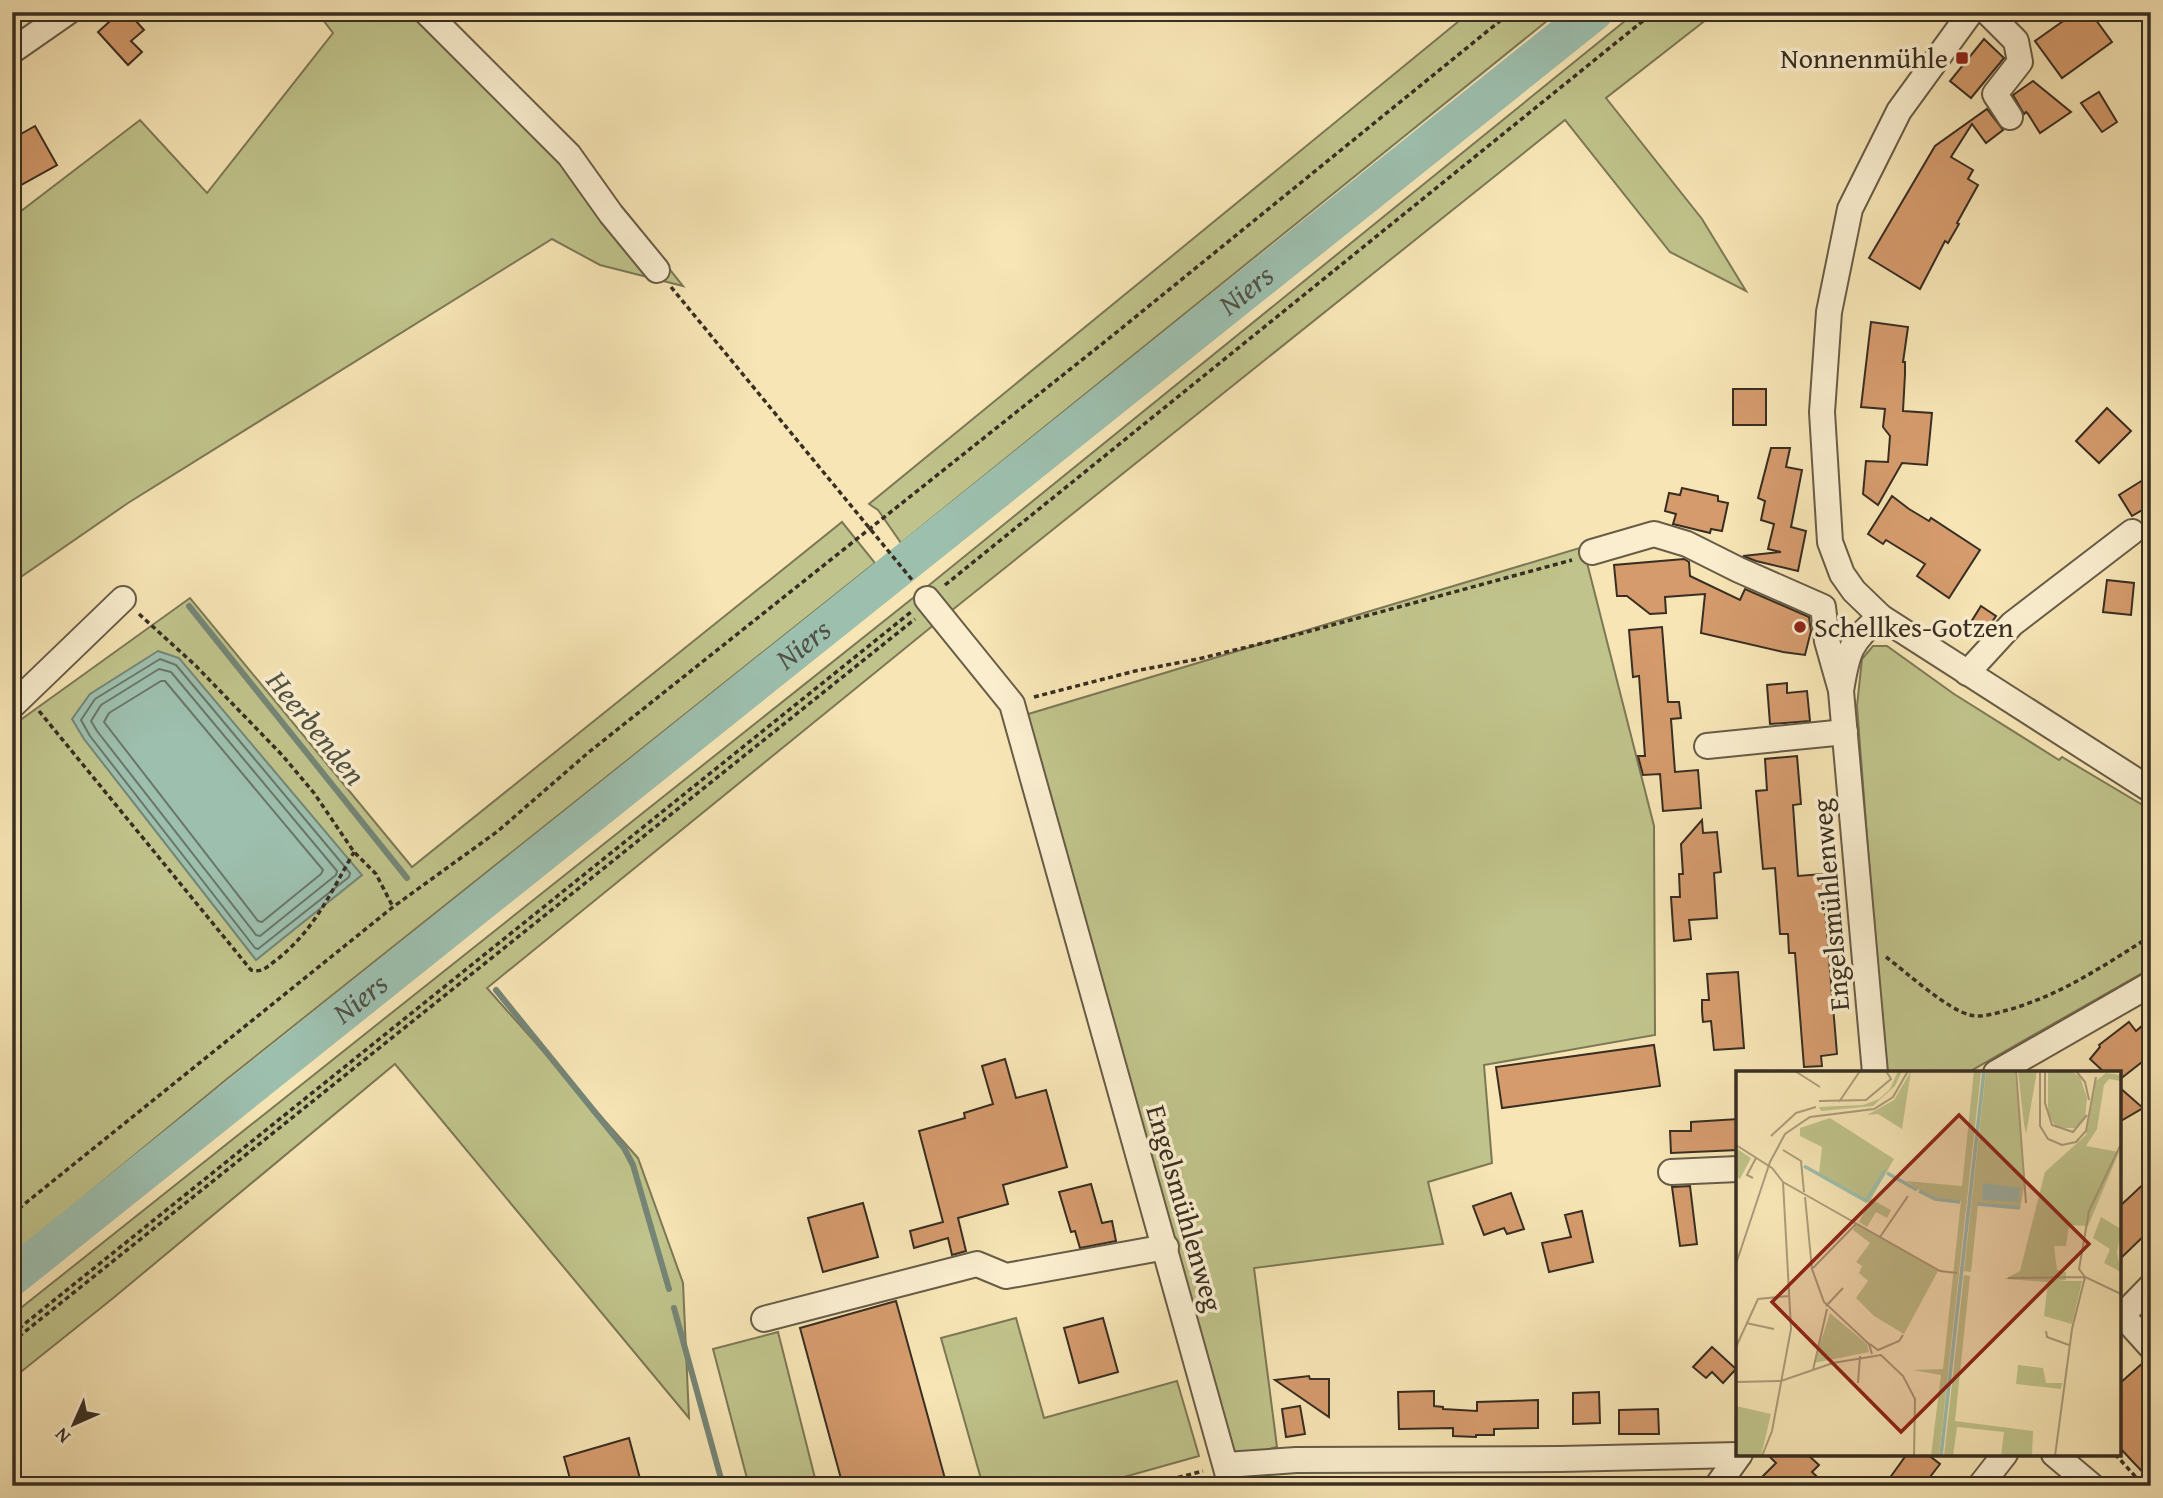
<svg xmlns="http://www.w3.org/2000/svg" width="2163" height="1498" viewBox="0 0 2163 1498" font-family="'Gentium Book Plus',serif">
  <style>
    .green { fill: #c0c38b; stroke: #7c7856; stroke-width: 2 }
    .water { fill: #9dbfae; stroke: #758576; stroke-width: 2 }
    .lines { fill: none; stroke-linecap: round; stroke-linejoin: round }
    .shore { stroke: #6a7668; stroke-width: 2 }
    .stream { stroke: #758576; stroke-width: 6 }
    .river { stroke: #9dbfae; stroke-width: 38 }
    .building { fill: #d59b6d; stroke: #382e22; stroke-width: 2 }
    .minor-casing { stroke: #685c47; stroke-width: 28 }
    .path { stroke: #382e22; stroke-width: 3.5; stroke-dasharray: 5 3.5; stroke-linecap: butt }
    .minor { stroke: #faeecf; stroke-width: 24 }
    .poi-dot { fill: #8f2418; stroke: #faeecf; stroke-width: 2.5 }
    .labels { text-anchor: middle; stroke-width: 7; stroke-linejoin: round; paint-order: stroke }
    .poi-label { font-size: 28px; fill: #382e22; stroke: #faeecf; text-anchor: end }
    .street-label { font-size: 28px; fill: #382e22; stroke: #faeecf }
    .water-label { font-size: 30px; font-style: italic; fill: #515245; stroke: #faeecf }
    .inset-river { fill: none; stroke: #9dbfae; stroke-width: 3.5 }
    .inset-road { fill: none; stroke: #ab9c7a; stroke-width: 2 }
    .view { fill: #8f2418; fill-opacity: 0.15; stroke: #8f2418; stroke-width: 3.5 }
    .inset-edge { fill: none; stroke: #382e22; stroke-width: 3.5 }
  </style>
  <rect width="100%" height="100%" fill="#f7e5b5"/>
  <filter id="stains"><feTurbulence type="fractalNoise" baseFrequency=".00286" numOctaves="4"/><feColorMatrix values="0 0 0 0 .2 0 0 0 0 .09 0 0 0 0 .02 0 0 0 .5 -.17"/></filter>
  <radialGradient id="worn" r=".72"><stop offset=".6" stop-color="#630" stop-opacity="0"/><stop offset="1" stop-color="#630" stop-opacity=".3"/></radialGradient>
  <g class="green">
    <path d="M317,12H454L446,18L582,160L683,286L600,265L552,239L128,503L12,583V218L140,120L207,193L333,33Z"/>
    <path d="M1470,12H1558L901,543L878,510L869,504Z"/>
    <path d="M1636,12H1716L1606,98L1702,219L1746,291L1670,252L1565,120L946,615L487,988L638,1158L683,1283L689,1418L395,1064L112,1299L12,1379V1315L928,586Z"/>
    <path d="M842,522L875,563L227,1079L12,1256V726L190,598L412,867Z"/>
    <path d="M1583,547L1654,826L1655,1035L1484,1065L1492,1163L1428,1182L1443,1244L1254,1268L1277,1447L1215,1463L1025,715Z"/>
    <path d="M1873,646H1887L1954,694L2059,760L2062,757L2151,810V968L1967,1073H1885L1857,706L1862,659Z"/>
    <path d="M1016,1318L1044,1418L1177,1381L1199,1456L1092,1486H983L941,1338Z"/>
    <path d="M778,1332L817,1486H749L713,1349Z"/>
  </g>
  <path class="water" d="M158,651L179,658L362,875L256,960L84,739L72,719L90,694Z"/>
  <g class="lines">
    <g class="shore">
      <path d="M160,659L176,665L350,873L349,877L258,949L255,948L90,736L81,720L95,699Z"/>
      <path d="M159,669L171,672L337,871L336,875L260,936L256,935L97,731L91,721L101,705Z"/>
      <path d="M161,681H165L323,870L321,874L262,922L258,921L104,722L109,713Z"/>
    </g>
    <g class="stream">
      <path d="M189,606L407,878"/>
      <path d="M496,990L624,1148L633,1165L669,1289"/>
      <path d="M674,1308L723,1486"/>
    </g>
    <path class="river" id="s1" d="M12,1277L1594,12"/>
  </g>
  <g class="building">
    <path d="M120,12H128L144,30L131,41L142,52L128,65L98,32Z"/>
    <path d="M2076,12H2090L2112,42L2062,78L2035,41Z"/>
    <path d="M1984,39L2004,58L1971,98L1950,81Z"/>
    <path d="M2033,81L2071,112L2040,133L2028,114L2026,112L2024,114L2013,95Z"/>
    <path d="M2099,92L2117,122L2102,132L2081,103Z"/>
    <path d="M1987,109L2003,130L1986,143L1972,124L1951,157L1973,170L1968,179L1978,185L1957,223L1959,224L1948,243L1945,241L1920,289L1869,258L1935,146Z"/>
    <path d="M35,126L57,165L12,190V139Z"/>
    <path d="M1871,322L1908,327L1903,362H1905V374L1903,411L1932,413L1927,465L1902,463L1878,505L1863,494L1866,461L1888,462L1890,436L1883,427L1885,409L1861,407Z"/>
    <rect x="1733" y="389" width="33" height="36"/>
    <path d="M2107,408L2131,431L2099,463L2076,441Z"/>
    <path d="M1771,448H1790L1786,467L1802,470L1791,527L1806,531L1798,571L1756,561L1743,556L1781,552L1768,549L1774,524L1761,520L1765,501L1758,498Z"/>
    <path d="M2151,475V505L2132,516L2119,495Z"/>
    <path d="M1682,488L1718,496V501L1728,503L1722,531L1711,529L1710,533L1673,524L1676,514L1665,511L1669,493L1680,495Z"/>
    <path d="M1892,496L1909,509L1929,521L1931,518L1980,550L1949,598L1917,576L1925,564L1886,540L1883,544L1868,534Z"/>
    <path d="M1684,559L1689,562L1690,576L1740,600L1745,589L1809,617L1811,631L1805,655L1783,652L1701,633L1705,594L1665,597L1666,613L1650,614L1627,596H1617L1614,565Z"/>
    <path d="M2107,580L2134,583L2131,615L2103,612Z"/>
    <path d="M1981,606L1996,616L1986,631L1971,622Z"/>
    <path d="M1662,627L1668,702H1679L1681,718L1671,719L1675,772L1698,770L1701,808L1663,811L1660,774L1643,775L1638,756H1645L1639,676L1633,677L1629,630Z"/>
    <path d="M1787,683V693L1807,691L1810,721L1770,724L1767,685Z"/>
    <path d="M1797,756L1801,804L1793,805L1798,876L1822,874L1837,1054L1821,1056L1822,1066L1804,1067L1795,953H1789L1788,934H1780L1775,868L1763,869L1756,791L1767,790L1765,759Z"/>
    <path d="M1702,820L1703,833L1717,832L1721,872L1714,873L1717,918L1689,920L1691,939L1674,941L1671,897H1680L1679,874H1683L1681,844Z"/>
    <path d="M1738,972L1744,1048L1714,1050L1711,1021L1703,1022L1702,1011V1000H1709L1707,974Z"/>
    <path d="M2129,1022L2136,1031L2143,1025L2151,1035V1055L2119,1080V1073H2105L2090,1059L2100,1047L2099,1045Z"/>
    <path d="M1654,1045L1660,1086L1502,1108L1496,1067Z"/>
    <path d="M1005,1059L1016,1098L1046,1090L1067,1167L1003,1185L1008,1204L958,1218L966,1251L952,1255L948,1238L914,1248L910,1231L943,1222L919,1131L965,1118L964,1113L993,1104L982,1066Z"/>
    <path d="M2119,1087L2143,1108L2119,1122Z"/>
    <path d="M1738,1119V1150L1671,1153L1670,1131H1691V1122Z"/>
    <path d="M2151,1177V1229L2119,1260V1207Z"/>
    <path d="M1091,1184L1102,1223L1112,1221L1116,1241L1080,1248L1075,1231L1071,1232L1059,1192Z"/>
    <path d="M1690,1186L1697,1244L1680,1246L1672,1187Z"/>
    <path d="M1511,1193L1524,1229L1507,1234L1504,1228L1484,1235L1473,1206Z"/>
    <path d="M863,1203L878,1257L823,1272L808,1218Z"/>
    <path d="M1582,1211L1593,1262L1549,1272L1542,1243L1571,1237L1565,1215Z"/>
    <path d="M896,1301L947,1486H843L800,1328Z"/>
    <path d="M1103,1318L1118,1372L1079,1383L1064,1328Z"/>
    <path d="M1712,1347L1736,1369L1723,1383L1712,1372L1706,1378L1693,1367Z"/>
    <path d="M2145,1361H2151V1481L2119,1447V1384Z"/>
    <path d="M1309,1376L1310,1379H1329V1417L1275,1380Z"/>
    <path d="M1434,1391V1406L1443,1407V1409L1477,1411V1402L1538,1400V1428L1494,1429V1435H1476V1437L1453,1436V1428L1399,1429L1398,1392Z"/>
    <path d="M1599,1392L1600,1423L1573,1424V1393Z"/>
    <path d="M1300,1406L1305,1434L1286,1437L1282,1409Z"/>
    <path d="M1658,1409L1659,1434H1619V1410Z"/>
    <path d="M629,1438L642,1486H572L564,1457Z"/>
    <path d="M1767,1454H1807L1819,1465L1812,1472L1827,1486H1753L1776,1463Z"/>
    <path d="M1907,1454H1927L1940,1464L1923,1486H1884Z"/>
  </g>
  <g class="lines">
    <g class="minor-casing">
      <g id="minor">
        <path d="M426,12L569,155L611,214L657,270"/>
        <path d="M1971,12L1899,111L1850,209L1829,312L1822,412L1830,542L1842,574L1854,591L1881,617L2151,790"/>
        <path d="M1987,12L2016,41L2020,62L1995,94L2010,117"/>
        <path d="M12,51L68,12"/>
        <path d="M1592,552L1654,534L1687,544L1739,570L1823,607L1827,641L1840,687"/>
        <path d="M927,599L1012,704L1231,1486"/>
        <path d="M1967,673L2012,624L2132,532"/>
        <path d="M12,706L123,599"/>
        <path d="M1707,746L1845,732"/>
        <path d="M1875,1073L1841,691C1847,653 1850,640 1881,617"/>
        <path d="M1996,1073L2151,984"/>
        <path d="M1671,1172L1738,1169"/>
        <path d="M2123,1316L2151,1347"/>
        <path d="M764,1319L977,1264L1006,1276L1166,1247"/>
        <path d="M2119,1319L2151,1286"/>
        <path d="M2054,1454L2092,1486"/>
        <path d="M1226,1465L1296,1460L1560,1459L1739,1455"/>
        <path d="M1717,1486L1740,1454"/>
        <path d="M1980,1486L2005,1454"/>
      </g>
    </g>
    <g class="path">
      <path d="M671,287L913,581"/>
      <path d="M945,585L1654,12"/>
      <path d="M139,614L195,665L283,756L314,793L354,852L376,874L393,907"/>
      <path d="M1034,697L1135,671L1198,659L1288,637L1572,560"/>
      <path d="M39,711L251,970C262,973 267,967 275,961C314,931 330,894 354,852"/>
      <path d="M1886,957C1906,972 1948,1010 1970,1015C1982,1018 1996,1013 2008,1010C2063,994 2103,966 2151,936"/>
      <path d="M12,1214L393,907L498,831L589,752L1112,336L1511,12"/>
      <path d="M12,1334L911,612"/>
      <path d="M12,1342L915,619"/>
      <path d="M2115,1454L2144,1486"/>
      <path d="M1145,1486L1203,1471"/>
    </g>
    <use href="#minor" class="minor"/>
  </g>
  <g class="poi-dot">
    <rect x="1955" y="51" width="14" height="14" rx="3.5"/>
    <circle cx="1800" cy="627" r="7"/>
  </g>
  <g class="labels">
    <g class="poi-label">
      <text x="1948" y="68">Nonnenmühle</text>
      <text x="1814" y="637" text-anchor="start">Schellkes-Gotzen</text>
    </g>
    <g class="street-label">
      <text transform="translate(1830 905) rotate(-95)" y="10">Engelsmühlenweg</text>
      <text transform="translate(1185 1208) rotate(74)" y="10">Engelsmühlenweg</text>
    </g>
    <g class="water-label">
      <text dy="10" stroke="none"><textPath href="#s1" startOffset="1580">Niers</textPath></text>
      <text dy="10" stroke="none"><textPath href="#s1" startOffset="1013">Niers</textPath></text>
      <text transform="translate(316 728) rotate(51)" y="10">Heerbenden</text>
      <text dy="10" stroke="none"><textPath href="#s1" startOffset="446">Niers</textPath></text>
    </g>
  </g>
  <g transform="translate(1736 1071)">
    <rect width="385" height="385" fill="#f7e5b5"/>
    <path d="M162,0H166L159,15L137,35L85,40L83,36L127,34L143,28L154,18ZM175,0L166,58L142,43L131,44L158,29ZM238,0H245L203,385H195L205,304L176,299L207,298L225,130L197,128L170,110L226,115ZM250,0H279L289,111L284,138L242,134L235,201L228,200ZM282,0H301L290,63L288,53ZM312,0H335L344,6L351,27L349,47L341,57H321L312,44ZM370,2L385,4V10L373,8L368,14L361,58L350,75L383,81L352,155L333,154L330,175H318L321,199L330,201V209L323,210H346L336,253L308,245L312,211L269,208L284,200L309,101L350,64L360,10ZM94,47L158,88L135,128L155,139L151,147L140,141L131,156L123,151L133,132L83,103L86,76L64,65V57ZM0,77L15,87L4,108L0,106ZM365,146L385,158L381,182L385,201L368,192L374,178L357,167ZM121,152L202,200L168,263L138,245L120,227L132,210L123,202L126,195L120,191L134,172L117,159ZM228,204L234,205L219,350L297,360L296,385H265L268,361L221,356L217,385H208ZM94,242L131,273L133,281L78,292ZM282,294L307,297L310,312H326L325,318L280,313ZM0,335L35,343L25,385H0Z" fill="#c0c38b"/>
    <path d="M247,112L284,117L283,131L246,129Z" fill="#9dbfae"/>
    <path class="inset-river" d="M68,95L130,130L149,100M151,102L181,119M183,120L199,128L224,131M241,133L284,137M205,385L248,0"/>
    <path class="inset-road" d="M59,0L84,16M280,0L290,132M304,0V55L312,68L326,74L340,71L350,60L360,6M309,0V32L316,54L337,61L351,44M340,0L349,11L353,29M83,30L130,29L155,8L150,0M103,31L124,0M35,65L60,42L80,36M385,73L353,140L343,198L349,206L385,223M0,74L36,97L47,111L55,258L36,360L26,385M47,79L65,90L68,121M17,107L11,104L20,87M47,111L204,200L221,202M69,126L76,198L88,231L133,273L136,283M144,166L172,125M0,193L34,91L49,63L74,46L138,38L157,26L172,0M77,197L120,153M272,207L348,206M90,235L107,217M10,252L38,258M310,260L311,266L333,274M134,273L142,279L163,270L167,264M0,276L22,228L53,225M77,299L91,238M0,311L45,310L97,292L145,284L167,305L179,328L178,385M122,312L124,285M319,385L336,258L349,206"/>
    <path class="view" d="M223,44L353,173L165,361L36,231Z"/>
    <rect width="385" height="385" class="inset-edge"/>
  </g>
  <rect width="2163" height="1498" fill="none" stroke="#f7e5b5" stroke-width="42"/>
  <rect x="14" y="14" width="2135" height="1470" fill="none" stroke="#382e22" stroke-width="3.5"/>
  <rect x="21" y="21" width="2121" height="1456" fill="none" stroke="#382e22" stroke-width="2"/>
  <g transform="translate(74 1424) rotate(225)" stroke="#faeecf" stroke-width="5" paint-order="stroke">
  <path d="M0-5L12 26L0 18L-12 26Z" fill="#382e22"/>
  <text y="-10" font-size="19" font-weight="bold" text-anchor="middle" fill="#382e22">N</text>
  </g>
  <rect width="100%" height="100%" filter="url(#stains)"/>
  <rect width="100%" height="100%" fill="url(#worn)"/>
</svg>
